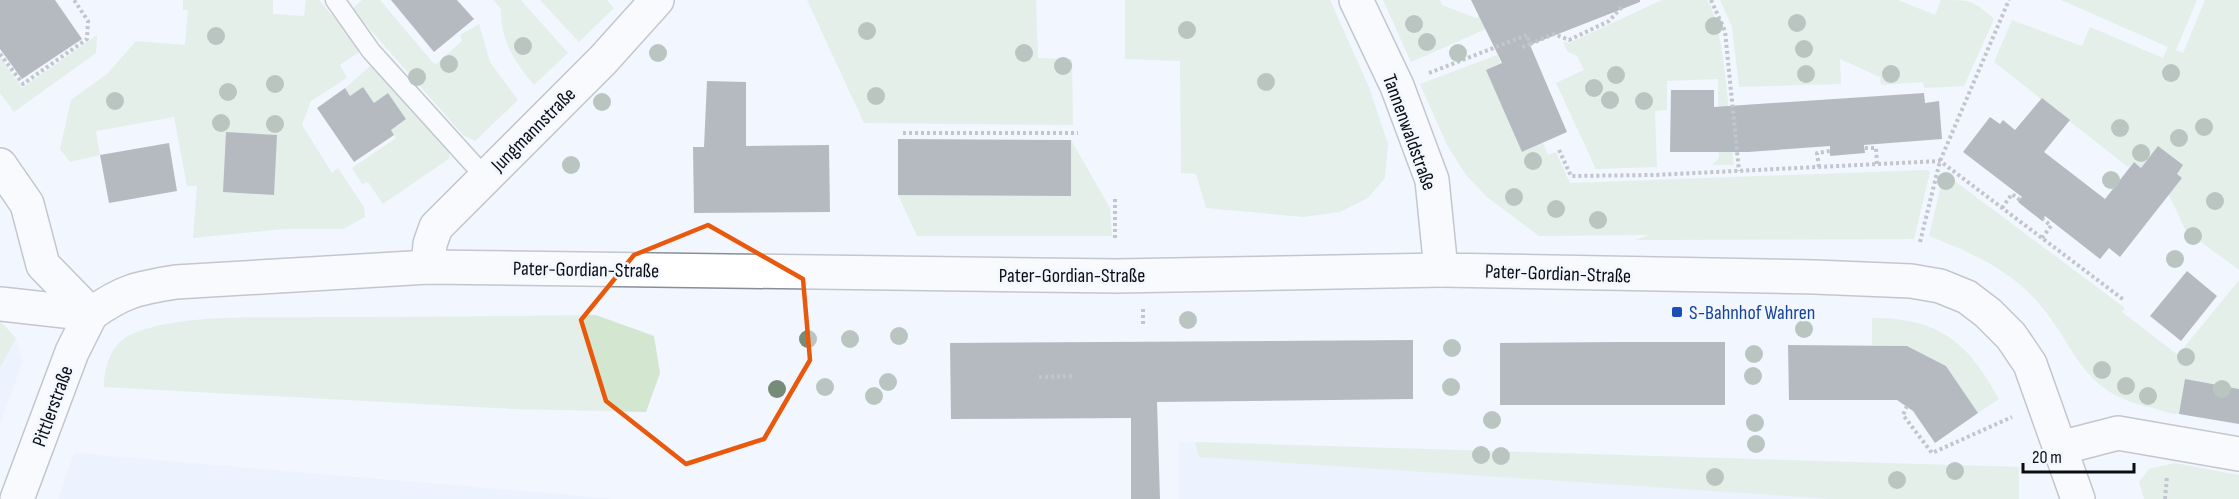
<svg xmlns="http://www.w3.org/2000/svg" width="2239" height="499" viewBox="0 0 2239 499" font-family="'Sofia Sans Condensed',sans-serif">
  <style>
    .built { fill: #e5eefe }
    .green { fill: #d3e6d0 }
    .building { fill: #6c7179 }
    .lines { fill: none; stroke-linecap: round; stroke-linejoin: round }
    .service-casing { stroke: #888d96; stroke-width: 21 }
    .minor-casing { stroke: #888d96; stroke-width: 36 }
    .tertiary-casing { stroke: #888d96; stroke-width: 36 }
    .path { stroke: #888b90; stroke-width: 4; stroke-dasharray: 3 3; stroke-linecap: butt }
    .service { stroke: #fff; stroke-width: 18 }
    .minor { stroke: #fff; stroke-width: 33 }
    .tertiary { stroke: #fff; stroke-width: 33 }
    .tree { fill: #778b79 }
    .marked { fill: none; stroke: #e8590c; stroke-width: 4.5; stroke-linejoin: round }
    .transit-dot { fill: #1a4fb4; stroke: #f2f6fe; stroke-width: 2 }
    .labels { text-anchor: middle; stroke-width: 5; stroke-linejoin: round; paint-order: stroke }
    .street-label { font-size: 20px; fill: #0b0d10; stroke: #f2f6fe }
    .transit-label { font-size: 20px; fill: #164399; stroke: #f2f6fe; text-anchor: start }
  </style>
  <rect width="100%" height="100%" fill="#f2f6fe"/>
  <g class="built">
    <path d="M16,338L23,361L0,424V368Z"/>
    <path d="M1179,442L2019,467V499H1179Z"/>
    <path d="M74,453L616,499H58Z"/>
  </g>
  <g class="green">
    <path d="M183,0H273V14L304,16L306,0H319L362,50L340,65L347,78L311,101L302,125L332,173L338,168L364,207L365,217L343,229H284L193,238L197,186H187L174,117L96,131L100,155L70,162L60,149L71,100L107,74L136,41L185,45L188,10H183Z"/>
    <path d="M362,0H380L435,65L462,41L460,35L479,24L490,62L518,100L475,141L463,135L352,9Z"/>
    <path d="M493,0H521L568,53L534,85C515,62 500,40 501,9Z"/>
    <path d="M540,0H607L614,8L579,42Z"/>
    <path d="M807,0H1036L1038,58L1072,59L1073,125L864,123Z"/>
    <path d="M1125,0H1330L1369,87L1388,144L1385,178L1368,198L1340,212L1303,217L1206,208L1196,174L1181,173L1180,61L1125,59Z"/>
    <path d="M1383,0H1440L1442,5L1476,18L1500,6L1495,25L1411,62Z"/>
    <path d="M1662,0H1707C1726,30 1729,126 1734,165H1712L1719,158L1718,79L1667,81V110L1655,111L1657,167L1596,169L1556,83L1584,70L1577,56L1568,52L1563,42L1569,43Z"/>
    <path d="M1720,0H1898L1935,15L1941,0C1971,0 1973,0 1994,19L1964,86L1924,88L1923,82L1881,85L1880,77L1840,59L1841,84L1739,87L1732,27Z"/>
    <path d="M2061,0H2197L2176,50L2183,53L2205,0H2239V270L2186,231L2165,187L2134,162L2128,167L1994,62L2012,20L2082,46L2090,27L2163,58L2168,47Z"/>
    <path d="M97,35L96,53L14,112L0,93V57L22,88Z"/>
    <path d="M1497,55L1501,64L1487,70L1522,152L1543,143L1548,155L1556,152L1570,183L1926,170L1930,172L1914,239L1635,240L1649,235L1539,236L1487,197L1466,175L1447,145L1420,84Z"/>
    <path d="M374,63L448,148L450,158L383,204L368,182L362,184L352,168L396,138L391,130L406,119L388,93L374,103L363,87L350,96L345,88Z"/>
    <path d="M1071,140L1110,208L1112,236H917L898,195L1070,196Z"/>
    <path d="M1944,173L2125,308L2122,312L2178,355L2239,280V389C2223,396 2196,412 2180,414C2171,415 2158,409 2149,407C2077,391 2077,344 2034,298C2005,267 1967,251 1929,236Z"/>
    <path d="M596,315L654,336L660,373L646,412L513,409L104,387C104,367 111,343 132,334C180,313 265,318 318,317C410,317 503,316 596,315Z"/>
    <path d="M1872,318C1939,318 1967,341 1999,399L1978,413L1946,366L1907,346L1872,345Z"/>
    <path d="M0,321L16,338L0,368Z"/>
    <path d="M1195,442L2019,467V499H1831L1199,457Z"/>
    <path d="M2175,463L2239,475V499H2144L2139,482L2149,469Z"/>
  </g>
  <g class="building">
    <path d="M0,0H55L82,39L22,79L0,49Z"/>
    <path d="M391,0H457L474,19L434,52Z"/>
    <path d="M1471,0H1640V2L1530,45L1567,132L1522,152L1486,70L1502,63Z"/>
    <path d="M707,81L746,82V146L829,145L830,212L694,213L693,147H704Z"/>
    <path d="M363,87L374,103L388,93L406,119L391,130L394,135L354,162L317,108L345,88L350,96Z"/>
    <path d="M1671,90H1714V107L1924,93L1925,103L1939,101L1942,139L1864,145L1865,153L1830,156V146L1748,152H1670Z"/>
    <path d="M2042,98L2070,120L2044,152L2105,199L2134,162L2141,168L2158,146L2183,165L2177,174L2182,178L2120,257L2109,248L2100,259L2045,216L2042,221L2018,202L2022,197L1963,152L1990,117L2000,124L2003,120L2015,130Z"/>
    <path d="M226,132L277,135L274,195L223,192Z"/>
    <path d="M898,139L1071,140V196L898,195Z"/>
    <path d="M169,143L177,191L109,203L100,155Z"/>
    <path d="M2187,271L2217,296L2181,341L2150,316Z"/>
    <path d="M1413,340V399L1157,402L1160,499H1131V418L951,419L950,343Z"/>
    <path d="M1618,342H1725V405H1500V343Z"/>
    <path d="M1788,345L1907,346L1946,366L1978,413L1935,443L1913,411L1897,400H1789Z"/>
    <path d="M2185,379L2239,389V424L2179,414Z"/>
  </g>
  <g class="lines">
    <g class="service-casing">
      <path id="service" d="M335,0L371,51L485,177"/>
    </g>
    <g class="minor-casing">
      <g id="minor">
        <path d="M0,165L27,204L43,265L91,314"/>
        <path d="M428,267L430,244L436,227L603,60L657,0"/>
        <path d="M0,304L91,314C123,291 138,288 176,282L428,267L1117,276L1441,270"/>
        <path d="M2060,448L2118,433L2239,454"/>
        <path d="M17,499L72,352L91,314"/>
      </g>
    </g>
    <g class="tertiary-casing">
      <path id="tertiary" d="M1356,0L1397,86L1432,180L1441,270L1815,277L1911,281L1940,286L1967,297L1988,313L2011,336L2030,364L2078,499"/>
    </g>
    <g class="path">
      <path d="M1711,0L1725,31L1739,171"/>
      <path d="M1530,44L1554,34L1569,40L1609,21L1622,7"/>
      <path d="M0,54L23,84L87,39L88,21L74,0"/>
      <path d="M1429,73L1527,35L1530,44L1520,48"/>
      <path d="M903,133H1078"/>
      <path d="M1865,148H1876L1877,164"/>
      <path d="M1559,150L1571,176L1654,175L1940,161L2124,300"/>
      <path d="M1819,167L1817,153L1830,151"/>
      <path d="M1115,199V241"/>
      <path d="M2002,208L2012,194L2020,200"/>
      <path d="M2042,238L2051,226L2043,219"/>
      <path d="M1920,242L1940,161L2009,0"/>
      <path d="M1143,309V327"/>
      <path d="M1039,377L1075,376"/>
      <path d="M1907,406L1903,415L1932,453L2012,417"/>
      <path d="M2165,499L2167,476"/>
    </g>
    <use href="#service" class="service"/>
    <use href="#minor" class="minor"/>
    <use href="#tertiary" class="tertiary"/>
  </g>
  <g class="tree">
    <circle cx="1797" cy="23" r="9"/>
    <circle cx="1414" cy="24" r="9"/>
    <circle cx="1714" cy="26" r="9"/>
    <circle cx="1187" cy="30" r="9"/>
    <circle cx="867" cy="31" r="9"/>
    <circle cx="216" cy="36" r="9"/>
    <circle cx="1427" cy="42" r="9"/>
    <circle cx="523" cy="46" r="9"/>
    <circle cx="1804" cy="49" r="9"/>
    <circle cx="658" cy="53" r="9"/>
    <circle cx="1024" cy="53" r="9"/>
    <circle cx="1458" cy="53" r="9"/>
    <circle cx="449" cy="64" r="9"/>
    <circle cx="1063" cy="66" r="9"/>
    <circle cx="2171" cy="73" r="9"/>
    <circle cx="1806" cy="74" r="9"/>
    <circle cx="1891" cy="74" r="9"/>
    <circle cx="1616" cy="75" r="9"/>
    <circle cx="417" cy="77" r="9"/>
    <circle cx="1266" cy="82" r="9"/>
    <circle cx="275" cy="84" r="9"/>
    <circle cx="1594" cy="88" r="9"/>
    <circle cx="228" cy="92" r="9"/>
    <circle cx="876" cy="96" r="9"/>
    <circle cx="1610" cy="100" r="9"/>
    <circle cx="115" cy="101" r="9"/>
    <circle cx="1644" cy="101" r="9"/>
    <circle cx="602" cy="102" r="9"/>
    <circle cx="221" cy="123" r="9"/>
    <circle cx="275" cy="124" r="9"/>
    <circle cx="2204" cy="127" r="9"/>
    <circle cx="2120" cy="128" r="9"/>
    <circle cx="2179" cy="138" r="9"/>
    <circle cx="2141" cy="153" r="9"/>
    <circle cx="1533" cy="161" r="9"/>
    <circle cx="571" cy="165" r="9"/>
    <circle cx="2111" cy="180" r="9"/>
    <circle cx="1946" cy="181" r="9"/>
    <circle cx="1514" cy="197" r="9"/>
    <circle cx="2215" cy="201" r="9"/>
    <circle cx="1556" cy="209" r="9"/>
    <circle cx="1598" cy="220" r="9"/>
    <circle cx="2193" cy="236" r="9"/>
    <circle cx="2175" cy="259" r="9"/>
    <circle cx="1188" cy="320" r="9"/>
    <circle cx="1804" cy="329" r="9"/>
    <circle cx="899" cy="336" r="9"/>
    <circle cx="808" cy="339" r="9"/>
    <circle cx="850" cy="339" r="9"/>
    <circle cx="1452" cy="348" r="9"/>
    <circle cx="1754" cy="354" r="9"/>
    <circle cx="2186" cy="357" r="9"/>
    <circle cx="2102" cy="370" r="9"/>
    <circle cx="1753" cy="376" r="9"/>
    <circle cx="888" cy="382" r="9"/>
    <circle cx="2126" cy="386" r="9"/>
    <circle cx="825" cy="387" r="9"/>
    <circle cx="1451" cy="387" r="9"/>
    <circle cx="777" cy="389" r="9"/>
    <circle cx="2222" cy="389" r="9"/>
    <circle cx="874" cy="396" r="9"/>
    <circle cx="2148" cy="396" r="9"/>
    <circle cx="1492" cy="420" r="9"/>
    <circle cx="1755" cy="423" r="9"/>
    <circle cx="1756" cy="444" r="9"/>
    <circle cx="1481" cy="455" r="9"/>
    <circle cx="1501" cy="456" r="9"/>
    <circle cx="1955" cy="471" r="9"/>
    <circle cx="1715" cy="477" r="9"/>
    <circle cx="1897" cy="480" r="9"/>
  </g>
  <path d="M0 0H2239V499H0ZM708,225L803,279L810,360L764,439L686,464L606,401L581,320L634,255Z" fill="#f2f6fe" fill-opacity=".55" fill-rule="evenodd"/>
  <path class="marked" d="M708,225L803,279L810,360L764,439L686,464L606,401L581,320L634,255Z"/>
  <rect class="transit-dot" x="1671" y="306" width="12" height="12" rx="3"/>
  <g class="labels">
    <g class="street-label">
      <text transform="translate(533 129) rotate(-45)" y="7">Jungmannstraße</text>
      <text transform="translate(1410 132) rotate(70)" y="7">Tannenwaldstraße</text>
      <text transform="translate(586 269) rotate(1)" y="7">Pater-Gordian-Straße</text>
      <text transform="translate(1558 273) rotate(2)" y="7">Pater-Gordian-Straße</text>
      <text x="1072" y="282">Pater-Gordian-Straße</text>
      <text transform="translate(52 406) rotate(-70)" y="7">Pittlerstraße</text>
    </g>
    <g class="transit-label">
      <text x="1689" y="319">S-Bahnhof Wahren</text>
    </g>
  </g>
  <path d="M2023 463v9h111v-9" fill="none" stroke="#0b0d10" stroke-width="3"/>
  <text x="2032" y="463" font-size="18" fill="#0b0d10" stroke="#f2f6fe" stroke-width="4.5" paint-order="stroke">20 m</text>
</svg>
